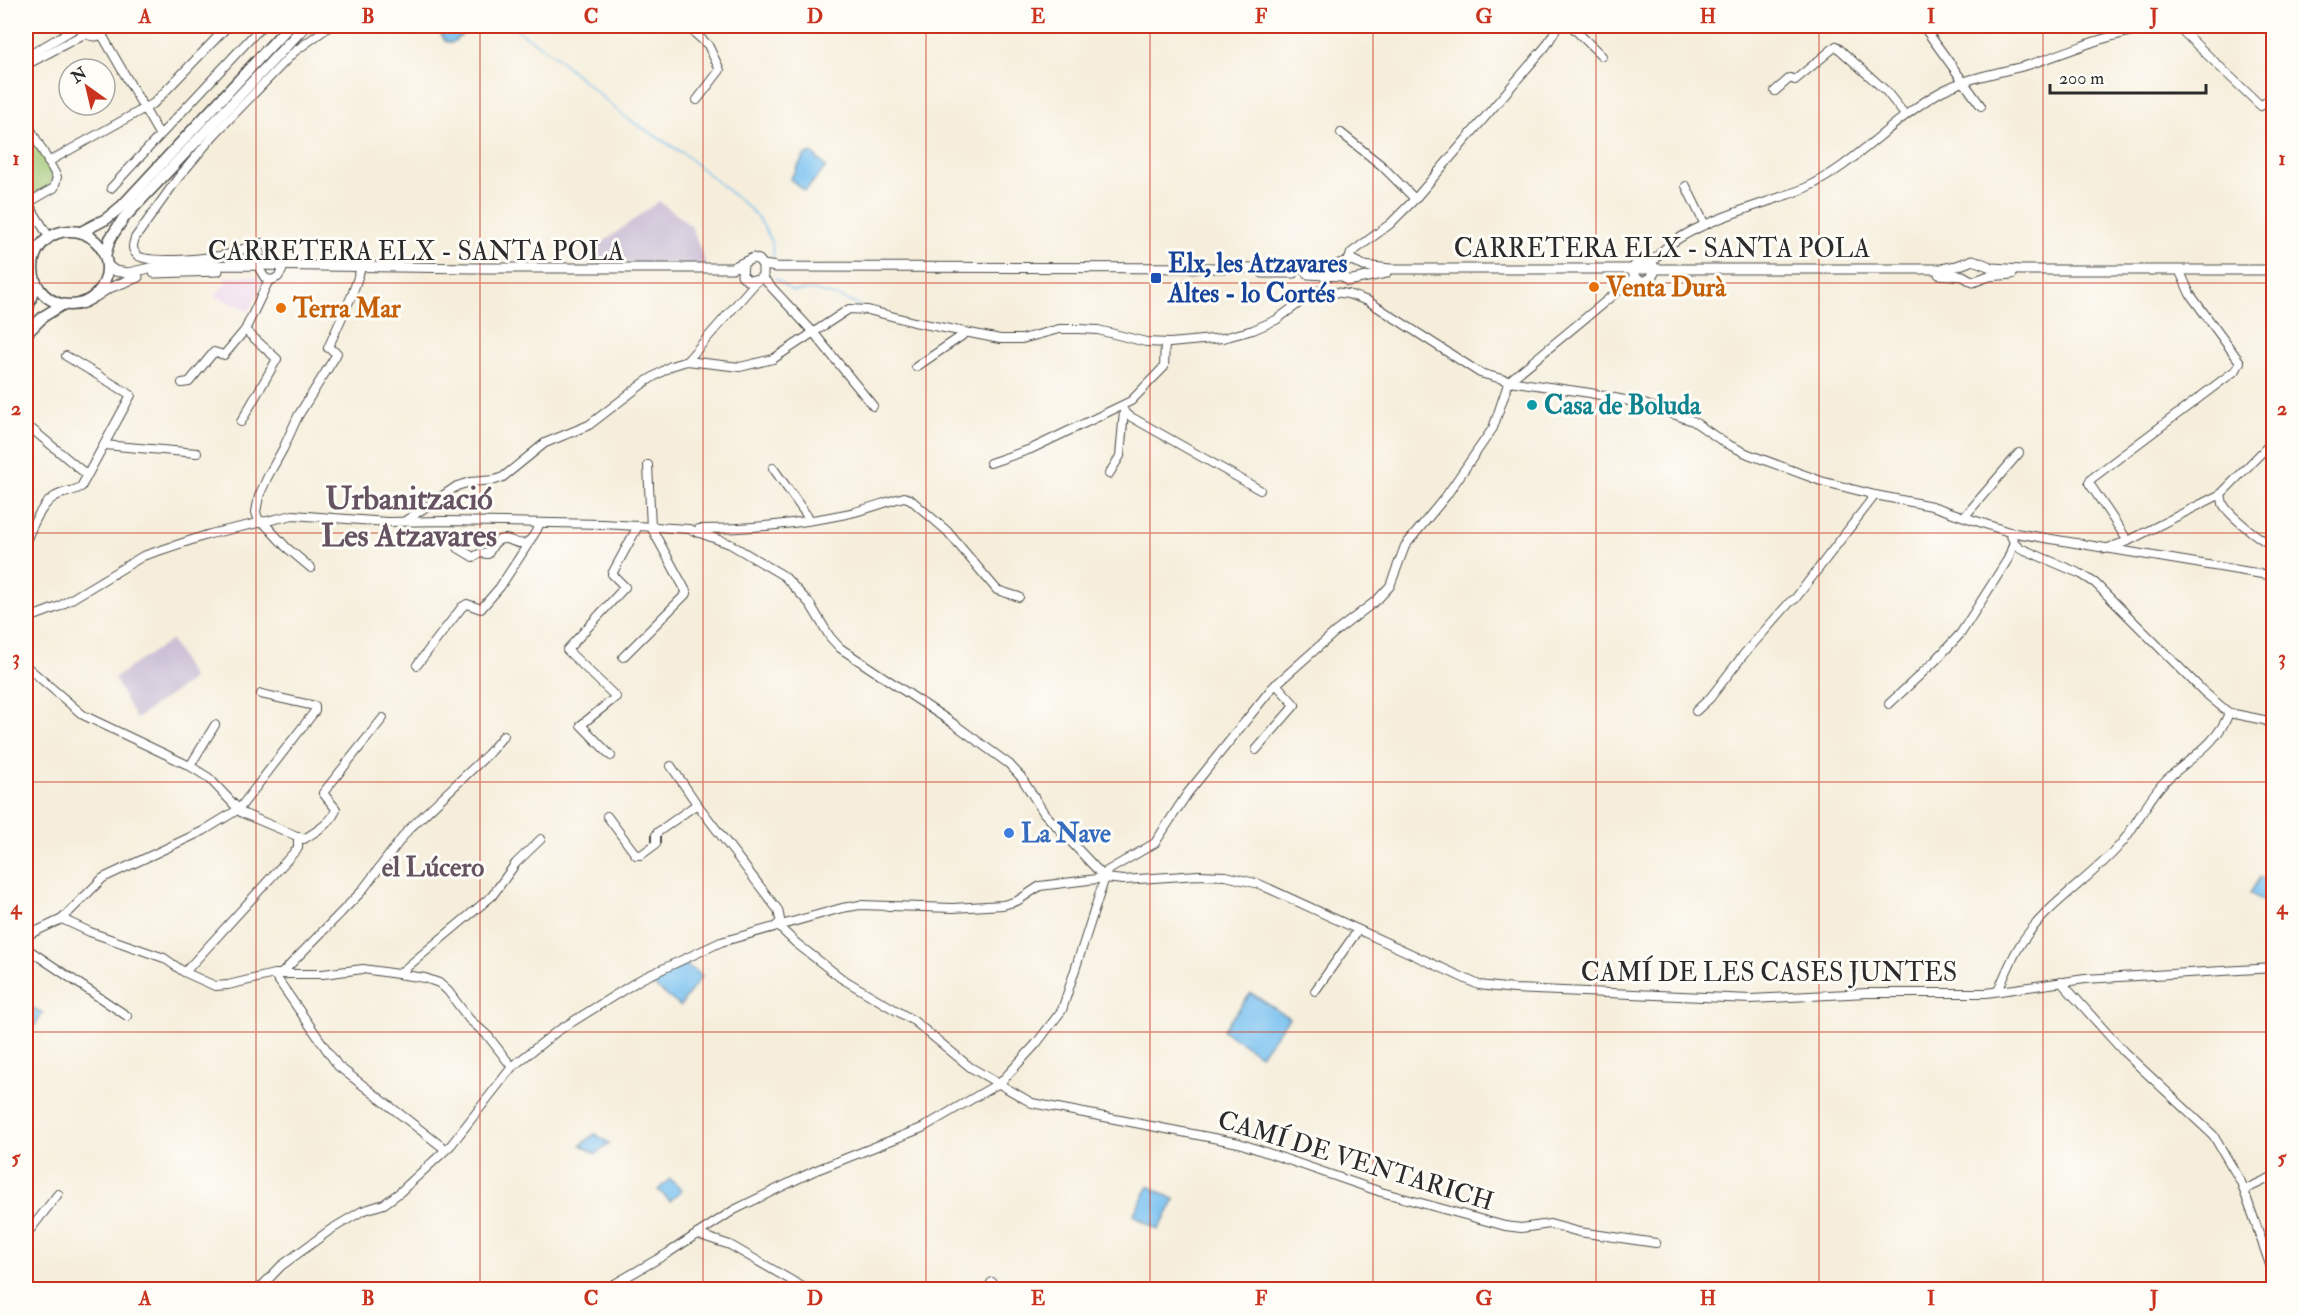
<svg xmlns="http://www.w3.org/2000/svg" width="2299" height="1315" viewBox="0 0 2299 1315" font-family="'IM FELL Double Pica',serif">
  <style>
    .built { fill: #ebd1eb }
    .industrial { fill: #cbbfd5 }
    .green { fill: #9ec36e; stroke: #64774c; stroke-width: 1.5 }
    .water { fill: #76bfef; stroke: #50758d; stroke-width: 1.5 }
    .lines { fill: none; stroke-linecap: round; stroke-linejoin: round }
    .stream { stroke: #76bfef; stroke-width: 1.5 }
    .minor-casing { stroke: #494845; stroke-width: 10 }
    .major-casing { stroke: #494845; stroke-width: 11 }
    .highway-casing { stroke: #494845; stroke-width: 13 }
    .minor { stroke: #fff; stroke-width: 8 }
    .major { stroke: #fff; stroke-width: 9 }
    .highway { stroke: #fff; stroke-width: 10 }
    .grid { fill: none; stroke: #c8321e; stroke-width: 1.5; stroke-opacity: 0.55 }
    .transit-dot { fill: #1a4fb4; stroke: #fdfcf7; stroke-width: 2 }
    .food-dot { fill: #e8710a; stroke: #fdfcf7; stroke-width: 2 }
    .culture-dot { fill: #0f9aa8; stroke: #fdfcf7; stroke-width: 2 }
    .shop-dot { fill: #3f7fe0; stroke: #fdfcf7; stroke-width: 2 }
    .labels { text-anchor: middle; stroke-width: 6; stroke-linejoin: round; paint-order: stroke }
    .street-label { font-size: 26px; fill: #2b2b2b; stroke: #fdfcf7 }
    .transit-label { font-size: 26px; font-weight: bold; fill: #164399; stroke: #fdfcf7; text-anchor: start }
    .food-label { font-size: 26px; font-weight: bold; fill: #c56008; stroke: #fdfcf7; text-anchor: start }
    .culture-label { font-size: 26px; font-weight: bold; fill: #0d838f; stroke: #fdfcf7; text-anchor: start }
    .shop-label { font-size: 26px; font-weight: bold; fill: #366cbe; stroke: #fdfcf7; text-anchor: start }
    .neighbourhood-label { font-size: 27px; font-weight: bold; fill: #665362; stroke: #fdfcf7 }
    .district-label { font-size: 32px; font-weight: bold; fill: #665362; stroke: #fdfcf7 }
    .neatline { fill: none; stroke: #c8321e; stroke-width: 2 }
    .grid-label { font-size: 20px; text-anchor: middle; font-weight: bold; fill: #c8321e }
  </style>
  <rect width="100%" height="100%" fill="#fdfcf7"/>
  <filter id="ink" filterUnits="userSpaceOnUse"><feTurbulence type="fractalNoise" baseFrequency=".0167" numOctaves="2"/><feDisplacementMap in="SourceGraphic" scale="12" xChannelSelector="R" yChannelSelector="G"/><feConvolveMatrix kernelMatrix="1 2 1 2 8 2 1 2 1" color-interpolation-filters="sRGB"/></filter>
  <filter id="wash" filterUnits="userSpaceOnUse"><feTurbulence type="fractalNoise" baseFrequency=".008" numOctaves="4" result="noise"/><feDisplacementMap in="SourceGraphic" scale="24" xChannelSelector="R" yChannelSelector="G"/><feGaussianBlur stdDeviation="1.35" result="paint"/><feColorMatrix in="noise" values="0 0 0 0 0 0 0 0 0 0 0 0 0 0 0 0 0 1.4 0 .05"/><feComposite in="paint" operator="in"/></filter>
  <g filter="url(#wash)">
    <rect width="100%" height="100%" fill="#f6eedb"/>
    <path class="built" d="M257,276L264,283L249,311L215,296L227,282L223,277Z"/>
    <g class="industrial">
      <path d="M659,201L691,226L706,264L576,262Z"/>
      <path d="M171,640L193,679L136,719L114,678Z"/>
    </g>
    <path class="green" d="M26,125L54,176L50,186L26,200Z"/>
    <g class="water">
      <path d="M436,26H474L452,43L445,41Z"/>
      <path d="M812,153L826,167L805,191L790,179L805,155Z"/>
      <path d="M2260,877L2273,887V908L2250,893Z"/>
      <path d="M685,964L702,976L680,1006L648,981L650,978Z"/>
      <path d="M1251,993L1289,1018L1260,1055L1223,1030Z"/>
      <path d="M26,1005L43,1013L32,1030L26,1036Z"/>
      <path d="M595,1134L609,1143L596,1154L581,1145Z"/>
      <path d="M670,1179L682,1190L670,1201L658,1190Z"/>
      <path d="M1149,1186L1175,1200L1158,1230L1133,1215Z"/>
    </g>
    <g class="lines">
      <g class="stream">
        <path d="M511,26L554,55L625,117L684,154L750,209L763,225L772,242L774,261"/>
        <path d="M775,278L792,291L812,290L839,297L860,306"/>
      </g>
    </g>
  </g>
  <g filter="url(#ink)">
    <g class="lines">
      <g class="minor-casing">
        <g id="minor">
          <path d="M687,26L708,45L720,70L697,100"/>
          <path d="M1418,26L1419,28"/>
          <path d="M1571,26L1602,56"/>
          <path d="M1923,26L1981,106"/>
          <path d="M2177,26L2261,106L2274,95"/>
          <path d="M82,30C91,40 103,38 109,26"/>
          <path d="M102,35L159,134"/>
          <path d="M26,57L79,26"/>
          <path d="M26,65L86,33"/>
          <path d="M1775,91L1790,78L1795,80L1836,46L1886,91L1905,115"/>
          <path d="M26,121L57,177L54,188L26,204"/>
          <path d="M1341,133L1381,165L1415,199"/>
          <path d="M48,162L154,103L228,26"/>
          <path d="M1686,186L1705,225"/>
          <path d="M111,188L262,26"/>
          <path d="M28,203L49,237"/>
          <path d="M271,257L268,248L263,243C251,243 244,250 233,253C219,258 147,265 137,255C131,249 133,244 135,238L178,178L214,135L294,52L330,26"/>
          <path d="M1349,260L1351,253L1390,224L1415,199L1546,46L1558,26"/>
          <path d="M252,263C266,261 272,253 283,265"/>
          <path d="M1652,263C1677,224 1763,206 1805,188C1854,166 1893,118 1942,91C1969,77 1999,73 2028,65C2050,58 2071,50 2093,42C2111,36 2131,32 2149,26"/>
          <path d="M260,270L265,278L272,280L278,277L282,271"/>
          <path d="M762,277L813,332L873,406"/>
          <path d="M687,361L757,281"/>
          <path d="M916,367L966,333"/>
          <path d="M182,383L189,382L214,352L224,355L245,330L269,280"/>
          <path d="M1124,413L1260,490"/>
          <path d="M241,422L277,359L245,330"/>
          <path d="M33,430L87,475"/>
          <path d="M104,445L197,453"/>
          <path d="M990,463L1031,449L1131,401L1164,367L1165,343"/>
          <path d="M773,468L810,520"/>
          <path d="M1109,474L1120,456L1124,411"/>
          <path d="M2221,494C2221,494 2223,503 2223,504C2229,515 2261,541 2274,546"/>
          <path d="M1965,516L2019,453"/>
          <path d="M262,521L286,547L311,568"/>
          <path d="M405,521L457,486L470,482L495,480L503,477L545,443L589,425L645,382L671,366L687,361L740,367L773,359L849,309L868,310L914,322L1000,339H1022L1059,329H1079L1098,330L1146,342L1170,343L1223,338L1253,330L1276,320L1313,293L1321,290L1348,294L1368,301L1480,373L1509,381L1590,393L1644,404L1693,421L1725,443L1748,454L1821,481L1875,495L1932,506L2009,532L2274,576"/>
          <path d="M259,522L256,512L259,496L268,476L283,449L298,416L335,357L337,353L328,348L352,295L360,271"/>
          <path d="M699,529C748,529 798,524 846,514C866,510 885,502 904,497L910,499L947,531L997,590L1019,597"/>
          <path d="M2009,532L2014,542L2020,548L2081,574L2095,583L2204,692L2229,713L2264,720L2274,725"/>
          <path d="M26,541C32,527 41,505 54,497C62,492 72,492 81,487L131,395L66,356"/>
          <path d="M2128,541L2089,483L2091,479L2236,370L2240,362L2190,294L2181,274"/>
          <path d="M458,548L473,557L481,553L488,554C490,551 493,544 496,542C512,529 523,564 540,523"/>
          <path d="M2105,549L2128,541L2221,494L2274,440"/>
          <path d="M26,619L58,607L143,556L210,534L293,515L387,522L445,521L603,524L689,529L730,544L784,576L810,604L830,637L840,648L954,724L1009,764L1021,777L1044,813L1105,878"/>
          <path d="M623,657L687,593L651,527L648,465"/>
          <path d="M417,665L462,607L467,604L481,609L500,587L530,541"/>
          <path d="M26,666L83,715L190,766L209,778L242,813L304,839C315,832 333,822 336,809L323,793L383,718"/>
          <path d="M1889,704L1936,660L1961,633L2008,559L2014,542"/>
          <path d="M1696,711L1710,698L1744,654L1790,602L1795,599L1875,495"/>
          <path d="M1256,750L1295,705L1276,684"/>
          <path d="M611,756L581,725L616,697L567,650L625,587L612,574L638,526"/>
          <path d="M190,766L215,725"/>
          <path d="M671,766L697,804L778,910L781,924"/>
          <path d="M607,816L636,855H641L656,844V835L658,832L697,804"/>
          <path d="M62,919L103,878L203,831L239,809L315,711V706L261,694"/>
          <path d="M777,925L796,943L841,978L914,1021L970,1067L1032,1103L1239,1143L1381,1192L1505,1226L1521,1228L1550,1224L1579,1232L1656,1243"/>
          <path d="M26,936L62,919L90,932L164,958L184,972L215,986L228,985L274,974H323L363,969L425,978L439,983L448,991L469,1019L488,1036L512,1067"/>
          <path d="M26,948L127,1016"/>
          <path d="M185,972L298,848V836"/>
          <path d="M400,973L492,896L516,863L541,839"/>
          <path d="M274,974L338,1066L445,1149"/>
          <path d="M281,974L361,892L408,830L488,754L504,735"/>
          <path d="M2061,982L2124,1052L2213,1135L2241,1182L2274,1276"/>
          <path d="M1315,991L1358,930"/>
          <path d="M1998,991C2005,975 2012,957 2022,942C2047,904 2089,880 2119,846C2137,826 2147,798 2167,779C2190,758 2217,744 2229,713"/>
          <path d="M2244,1190L2274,1176"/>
          <path d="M697,1234L730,1245L808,1290"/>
          <path d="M26,1235L58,1194"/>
          <path d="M258,1290L281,1266L330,1230L362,1211L384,1204L399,1193L451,1145L512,1067L556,1032L641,979L721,942L842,908L860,905L953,908L1003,905L1017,901L1040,886L1105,878L1123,880L1199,875L1226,876L1259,884L1479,985L1514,989L1751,999L1867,993H1986L2085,979L2274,968"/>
          <path d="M604,1290L668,1253L734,1210L814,1171L922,1128L1001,1082L1036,1044L1062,1010L1107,871L1155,843L1187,794L1272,688L1334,633L1377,600L1390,586L1405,546L1446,496L1493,428L1509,381L1635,277"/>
          <path d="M986,1290L992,1282"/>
        </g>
      </g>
      <g class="major-casing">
        <g id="major">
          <path d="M26,251L38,247"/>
          <path d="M107,265L115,271L128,273L150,268L170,266L239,265L473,268H732L753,258L759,260L763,265V276L757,281L747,280L742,275L743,264"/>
          <path d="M763,265L777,267L1326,268L1352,260L1364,266L1390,269H1941L1957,266L1973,260L1993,268L2021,270H2274"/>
          <path d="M1341,265L1340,273L1348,281L1386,273"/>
          <path d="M1633,269L1637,262L1645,260L1652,263L1655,269"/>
          <path d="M26,270L33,277"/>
          <path d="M154,273L218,271"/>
          <path d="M1263,273H1294"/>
          <path d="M1633,273C1638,284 1649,283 1654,273"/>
          <path d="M1308,274L1341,276"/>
          <path d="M1939,274L1963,276L1973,282L1989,276L2012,274"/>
          <path d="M95,297L109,288L138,277"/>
        </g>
      </g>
      <g class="highway-casing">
        <g id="highway">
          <circle cx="70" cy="268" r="37"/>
          <path d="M81,232L106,219L122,206L289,26"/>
          <path d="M105,256L110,239L123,219L305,26"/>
          <path d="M26,315L35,284"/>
          <path d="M26,334L44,316L62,305"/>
        </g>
      </g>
      <use href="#minor" class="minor"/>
      <use href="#major" class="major"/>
      <use href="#highway" class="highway"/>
    </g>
  </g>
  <path class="grid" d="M256,26V1290M480,26V1290M703,26V1290M926,26V1290M1150,26V1290M1373,26V1290M1596,26V1290M1819,26V1290M2043,26V1290M26,283H2274M26,533H2274M26,782H2274M26,1032H2274"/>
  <rect class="transit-dot" x="1150" y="272" width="12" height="12" rx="3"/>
  <g class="food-dot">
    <circle cx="1594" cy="287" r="6"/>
    <circle cx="281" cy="308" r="6"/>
  </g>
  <circle class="culture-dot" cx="1532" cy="405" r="6"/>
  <circle class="shop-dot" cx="1009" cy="833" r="6"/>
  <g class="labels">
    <g class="street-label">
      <text x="1662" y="257">CARRETERA ELX - SANTA POLA</text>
      <text x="416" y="260">CARRETERA ELX - SANTA POLA</text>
      <text x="1769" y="981">CAMÍ DE LES CASES JUNTES</text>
      <text transform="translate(1356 1160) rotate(17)" y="9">CAMÍ DE VENTARICH</text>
    </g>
    <g class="transit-label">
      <text x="1168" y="272">Elx, les Atzavares<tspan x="1168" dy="30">Altes - lo Cortés</tspan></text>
    </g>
    <g class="food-label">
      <text x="1606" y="296">Venta Durà</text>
      <text x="293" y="317">Terra Mar</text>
    </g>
    <g class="culture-label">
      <text x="1544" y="414">Casa de Boluda</text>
    </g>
    <g class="shop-label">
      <text x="1021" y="842">La Nave</text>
    </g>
    <g class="neighbourhood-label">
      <text x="433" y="876">el Lúcero</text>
    </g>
    <g class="district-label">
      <text x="409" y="509">Urbanització<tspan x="409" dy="37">Les Atzavares</tspan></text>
    </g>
  </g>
  <rect width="2299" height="1315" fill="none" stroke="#fdfcf7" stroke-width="66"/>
  <g transform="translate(87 87) rotate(326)"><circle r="28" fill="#fdfcf7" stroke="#a9a8a5" stroke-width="1.5"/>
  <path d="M0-4.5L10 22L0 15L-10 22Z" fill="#c8321e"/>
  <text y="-9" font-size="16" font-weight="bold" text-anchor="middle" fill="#2b2b2b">N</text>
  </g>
  <path d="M2050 84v9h156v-9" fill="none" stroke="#2b2b2b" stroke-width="3"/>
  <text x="2059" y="84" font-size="18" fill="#2b2b2b" stroke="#fdfcf7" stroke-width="4.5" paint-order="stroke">200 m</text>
  <rect x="33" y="33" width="2233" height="1249" class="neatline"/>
  <g class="grid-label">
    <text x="145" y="23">A</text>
    <text x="368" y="23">B</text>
    <text x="591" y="23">C</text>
    <text x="815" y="23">D</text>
    <text x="1038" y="23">E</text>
    <text x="1261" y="23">F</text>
    <text x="1484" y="23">G</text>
    <text x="1708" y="23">H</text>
    <text x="1931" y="23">I</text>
    <text x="2154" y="23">J</text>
    <text x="16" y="165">1</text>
    <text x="2282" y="165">1</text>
    <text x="16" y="415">2</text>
    <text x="2282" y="415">2</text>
    <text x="16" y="664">3</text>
    <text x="2282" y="664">3</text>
    <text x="16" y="914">4</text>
    <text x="2282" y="914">4</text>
    <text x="16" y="1164">5</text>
    <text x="2282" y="1164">5</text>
    <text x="145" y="1305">A</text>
    <text x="368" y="1305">B</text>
    <text x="591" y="1305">C</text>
    <text x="815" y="1305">D</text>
    <text x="1038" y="1305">E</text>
    <text x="1261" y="1305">F</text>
    <text x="1484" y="1305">G</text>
    <text x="1708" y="1305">H</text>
    <text x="1931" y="1305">I</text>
    <text x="2154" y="1305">J</text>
  </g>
</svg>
